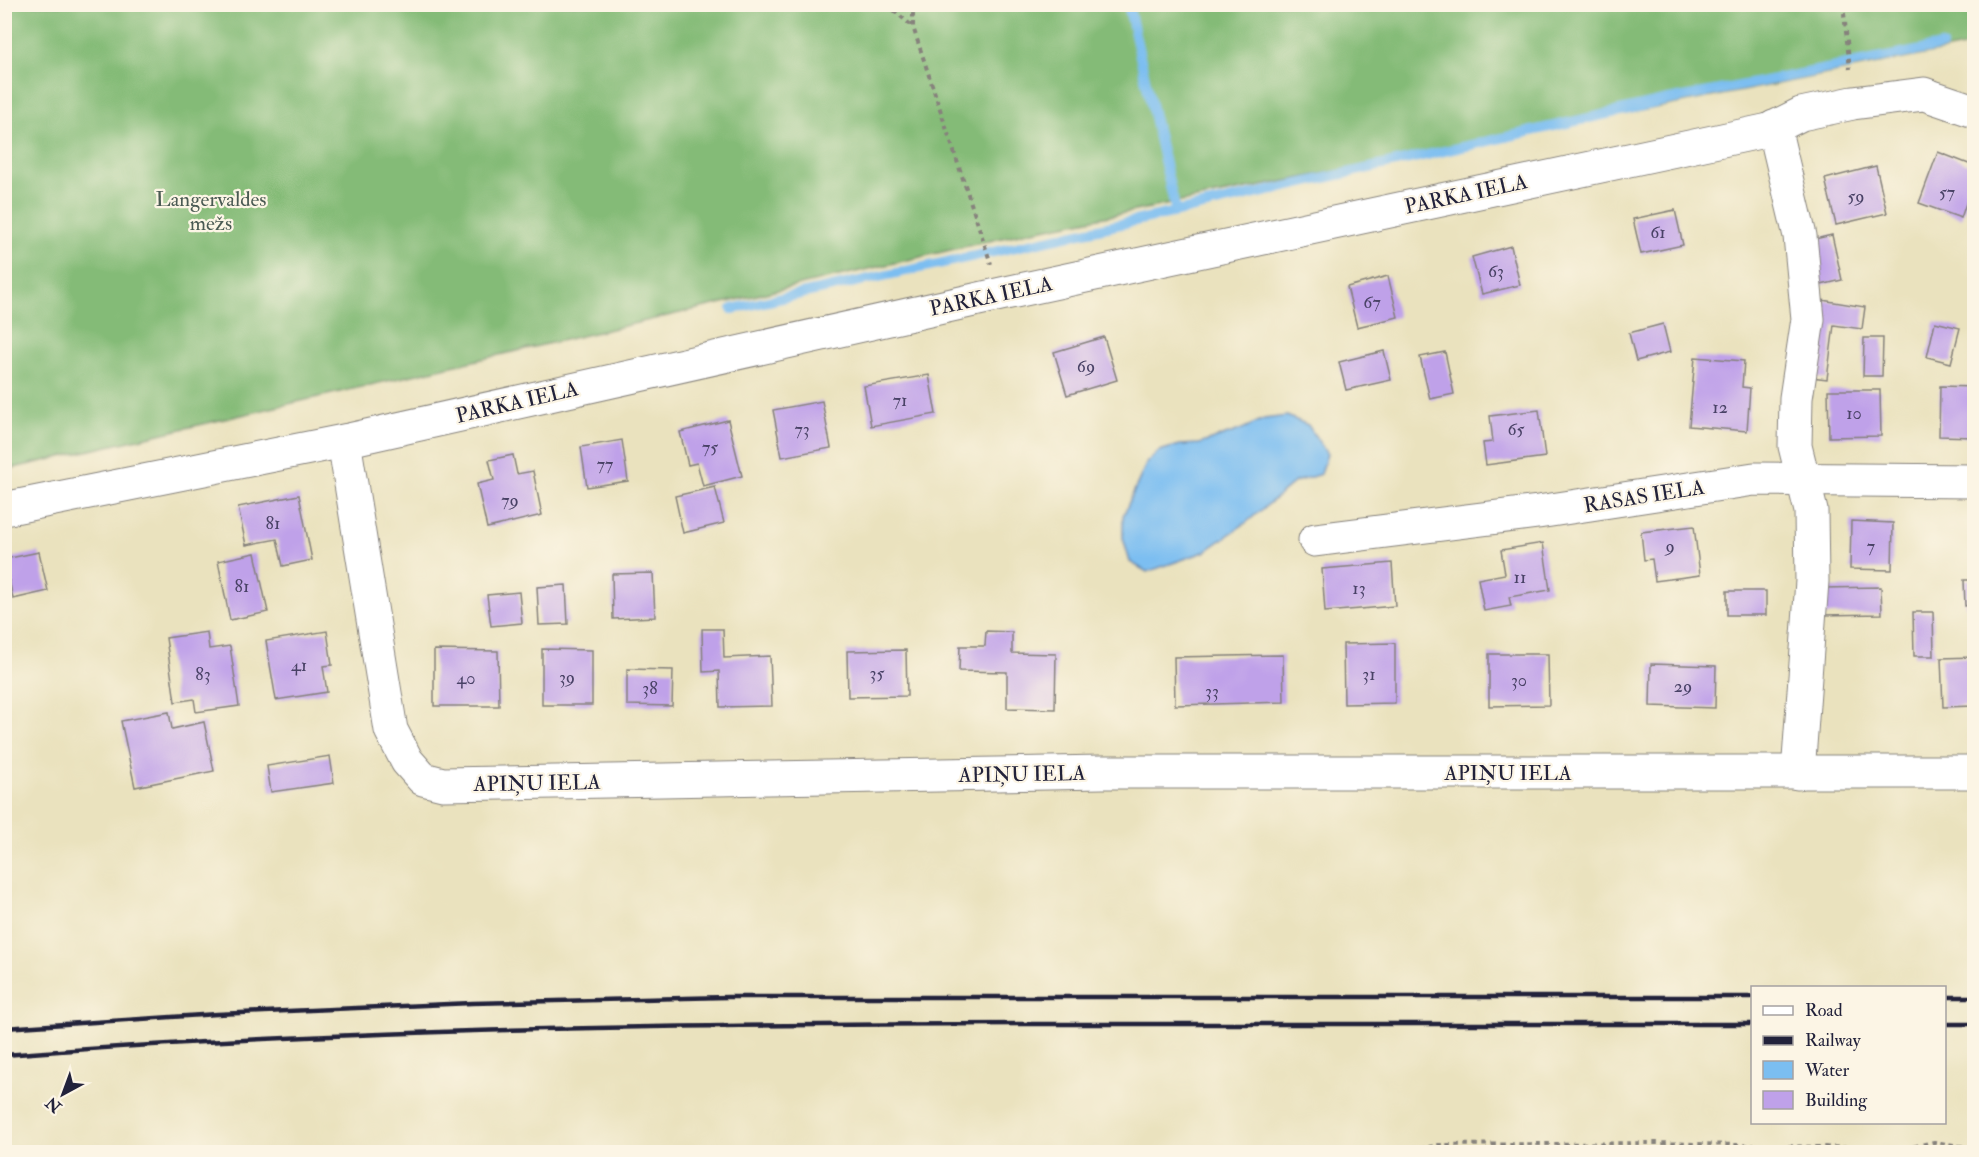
<svg xmlns="http://www.w3.org/2000/svg" width="1979" height="1157" viewBox="0 0 1979 1157" font-family="'IM FELL Double Pica',serif">
  <style>
    .forest { fill: #84bb77; stroke: #536e59; stroke-width: 1.5 }
    .water { fill: #7bbef1; stroke: #4e7096; stroke-width: 1.5 }
    .lines { fill: none; stroke-linecap: round; stroke-linejoin: round }
    .stream { stroke: #7bbef1; stroke-width: 10 }
    .building { fill: #bfa1e9 }
    .minor-casing { stroke: #86827c; stroke-width: 35 }
    .path { stroke: #86827c; stroke-width: 4; stroke-dasharray: 4.5 4.5; stroke-linecap: butt }
    .minor { stroke: #fff; stroke-width: 33 }
    .rail { stroke: #22223b; stroke-width: 4.5 }
    .labels { text-anchor: middle; stroke-width: 4.5; stroke-linejoin: round; paint-order: stroke }
    .number-label { font-size: 18px; fill: #494266 }
    .street-label { font-size: 21px; fill: #22223b; stroke: #fcf5e5 }
    .park-label { font-size: 21px; fill: #4a5a53; stroke: #fcf5e5 }
  </style>
  <rect width="100%" height="100%" fill="#fcf5e5"/>
  <filter id="ink" filterUnits="userSpaceOnUse"><feTurbulence type="fractalNoise" baseFrequency=".0167" numOctaves="2"/><feDisplacementMap in="SourceGraphic" scale="12" xChannelSelector="R" yChannelSelector="G"/><feConvolveMatrix kernelMatrix="1 2 1 2 8 2 1 2 1" color-interpolation-filters="sRGB"/></filter>
  <filter id="wash" filterUnits="userSpaceOnUse"><feTurbulence type="fractalNoise" baseFrequency=".008" numOctaves="4" result="noise"/><feDisplacementMap in="SourceGraphic" scale="24" xChannelSelector="R" yChannelSelector="G"/><feGaussianBlur stdDeviation="1.35" result="paint"/><feColorMatrix in="noise" values="0 0 0 0 0 0 0 0 0 0 0 0 0 0 0 0 0 1.4 0 .05"/><feComposite in="paint" operator="in"/></filter>
  <g filter="url(#wash)">
    <rect width="100%" height="100%" fill="#eae2be"/>
    <path class="forest" d="M1974,4V45L1028,232L5,470V5Z"/>
    <path class="water" d="M1287,416L1308,425L1327,454L1321,474L1295,482L1247,522L1204,552L1147,572L1130,562L1123,538V516L1147,462L1159,451L1180,445L1199,444L1240,430L1264,419Z"/>
    <g class="lines">
      <g class="stream">
        <path d="M1128,4L1176,212"/>
        <path d="M732,309L1176,212L1664,101L1942,46"/>
      </g>
    </g>
    <g id="blocks">
      <g class="building">
        <path d="M1938,152L1974,166V180L1961,218L1919,203Z"/>
        <path d="M1876,166L1887,213L1836,225L1825,179Z"/>
        <path d="M1675,210L1683,245L1641,254L1633,219Z"/>
        <path d="M1832,235L1842,280L1821,285L1811,240Z"/>
        <path d="M1511,246L1520,285L1482,294L1472,257Z"/>
        <path d="M1388,276L1398,317L1357,327L1347,287Z"/>
        <path d="M1822,300L1865,307L1862,329L1834,325L1827,379L1811,377Z"/>
        <path d="M1935,322L1960,328L1951,363L1927,357Z"/>
        <path d="M1663,324L1670,352L1636,361L1629,333Z"/>
        <path d="M1104,337L1117,380L1067,395L1054,352Z"/>
        <path d="M1864,338H1883L1882,376H1863Z"/>
        <path d="M1384,351L1391,380L1346,390L1339,362Z"/>
        <path d="M1445,352L1454,394L1430,399L1420,357Z"/>
        <path d="M1695,357L1744,361L1742,387L1750,388L1747,431L1689,426Z"/>
        <path d="M929,375L936,414L871,426L864,386Z"/>
        <path d="M1940,386L1974,387V437L1939,436Z"/>
        <path d="M1828,390H1880L1881,436L1829,437Z"/>
        <path d="M822,401L831,448L782,457L773,410Z"/>
        <path d="M1539,410L1545,457L1486,465L1483,443L1493,442L1490,416Z"/>
        <path d="M728,420L742,476L703,486L697,463L688,465L680,432Z"/>
        <path d="M622,440L628,481L587,487L581,447Z"/>
        <path d="M513,455L517,474L533,471L542,515L487,528L477,484L494,480L489,460Z"/>
        <path d="M715,487L724,523L683,533L675,496Z"/>
        <path d="M299,495L312,560L283,566L277,539L246,545L238,507Z"/>
        <path d="M1851,521L1893,523L1892,570L1850,569Z"/>
        <path d="M1694,526L1700,575L1655,581L1652,559L1644,560L1641,532Z"/>
        <path d="M1543,543L1550,590L1509,597L1511,606L1484,611L1478,579L1505,574L1501,550Z"/>
        <path d="M39,552L48,591L13,599L5,559Z"/>
        <path d="M255,553L268,612L230,620L218,561Z"/>
        <path d="M1392,563L1395,606L1325,612L1322,569Z"/>
        <path d="M653,573L655,617L613,619L612,574Z"/>
        <path d="M1964,580H1974V605L1965,606Z"/>
        <path d="M566,585L568,624L539,625L537,587Z"/>
        <path d="M1881,587L1882,614L1822,615V588Z"/>
        <rect x="1727" y="591" width="39" height="24"/>
        <path d="M519,592L522,623L491,626L487,595Z"/>
        <path d="M1913,612H1933L1934,656H1914Z"/>
        <path d="M702,629H723L724,658L770,656L772,706L720,707L719,671L703,672Z"/>
        <path d="M327,631L332,665L323,666L327,692L276,700L266,641Z"/>
        <path d="M986,631L1012,632V653L1056,654L1055,709L1007,708V672L959,671L960,646H985Z"/>
        <path d="M207,632L209,649L230,646L239,706L196,712L194,699L175,702L166,638Z"/>
        <path d="M1395,643V703L1344,704L1343,644Z"/>
        <path d="M542,649L592,650V705H542Z"/>
        <path d="M434,650L498,651L499,706H434Z"/>
        <path d="M906,650L907,696L848,697L847,651Z"/>
        <path d="M1489,654H1548L1549,705L1489,706Z"/>
        <path d="M1283,655L1284,702L1175,705L1174,657Z"/>
        <path d="M1974,657V706L1943,707L1941,658Z"/>
        <path d="M1651,664L1716,666L1715,708L1650,706Z"/>
        <path d="M627,669L673,670L672,706L627,705Z"/>
        <path d="M169,712L172,729L204,722L214,771L135,787L121,721Z"/>
        <path d="M330,756L334,783L271,792L267,766Z"/>
      </g>
    </g>
  </g>
  <g filter="url(#ink)">
    <use href="#blocks" fill-opacity="0" stroke="#86827c" stroke-width="1.5"/>
    <g class="lines">
      <g class="minor-casing">
        <g id="minor">
          <path d="M1774,127L1800,236L1808,319L1796,398L1795,446L1811,511L1812,581L1798,773"/>
          <path d="M344,441L391,730L407,761L423,779L443,784L1102,772H1974"/>
          <path d="M4,509L344,441L1001,294L1769,130L1801,114L1853,103L1924,94L1974,111"/>
          <path d="M1315,540L1538,512L1754,479L1974,481"/>
        </g>
      </g>
      <g class="path">
        <path d="M887,4L913,27"/>
        <path d="M913,4V27L991,264"/>
        <path d="M1843,4L1850,69"/>
        <path d="M1402,1152L1439,1145L1655,1143L1903,1149L1934,1142L1974,1148"/>
      </g>
      <use href="#minor" class="minor"/>
      <g class="rail">
        <path d="M1944,997H1974"/>
        <path d="M1944,1024H1974"/>
        <path d="M4,1028L217,1014L472,1003L728,997H1752"/>
        <path d="M4,1055C364,1027 724,1024 1085,1024C1307,1024 1530,1024 1752,1024"/>
      </g>
    </g>
  </g>
  <g class="labels">
    <g class="number-label">
      <text x="1947" y="198">57</text>
      <text x="1856" y="202">59</text>
      <text x="1658" y="238">61</text>
      <text x="1496" y="277">63</text>
      <text x="1372" y="308">67</text>
      <text x="1086" y="372">69</text>
      <text x="900" y="406">71</text>
      <text x="1720" y="413">12</text>
      <text x="1854" y="419">10</text>
      <text x="802" y="435">73</text>
      <text x="1516" y="435">65</text>
      <text x="710" y="453">75</text>
      <text x="605" y="470">77</text>
      <text x="510" y="506">79</text>
      <text x="273" y="529">81</text>
      <text x="1670" y="552">9</text>
      <text x="1871" y="552">7</text>
      <text x="1520" y="583">11</text>
      <text x="242" y="592">81</text>
      <text x="1359" y="594">13</text>
      <text x="299" y="671">41</text>
      <text x="877" y="679">35</text>
      <text x="203" y="680">83</text>
      <text x="1369" y="680">31</text>
      <text x="567" y="683">39</text>
      <text x="466" y="684">40</text>
      <text x="1519" y="686">30</text>
      <text x="1683" y="692">29</text>
      <text x="650" y="694">38</text>
      <text x="1212" y="697">33</text>
    </g>
    <g class="street-label">
      <text transform="translate(1466 194) rotate(-12)" y="7">PARKA IELA</text>
      <text transform="translate(991 296) rotate(-12)" y="7">PARKA IELA</text>
      <text transform="translate(517 402) rotate(-13)" y="7">PARKA IELA</text>
      <text transform="translate(1644 496) rotate(-9)" y="7">RASAS IELA</text>
      <text x="1508" y="780">APIŅU IELA</text>
      <text transform="translate(1022 774) rotate(-1)" y="7">APIŅU IELA</text>
      <text transform="translate(537 783) rotate(-1)" y="7">APIŅU IELA</text>
    </g>
    <g class="park-label">
      <text x="211" y="206">Langervaldes<tspan x="211" dy="24">mežs</tspan></text>
    </g>
  </g>
  <rect width="1979" height="1157" fill="none" stroke="#fcf5e5" stroke-width="24"/>
  <rect x="1751" y="986" width="195" height="138" fill="#fcf5e5" stroke="#a5a1a1" stroke-width="1.5"/>
  <rect x="1763" y="1006" width="30" height="9" fill="#ffffff" stroke="#a5a1a1" stroke-width="1.5"/>
  <text x="1805" y="1016" font-size="18" fill="#22223b">Road</text>
  <rect x="1763" y="1036" width="30" height="9" fill="#22223b" stroke="#a5a1a1" stroke-width="1.5"/>
  <text x="1805" y="1046" font-size="18" fill="#22223b">Railway</text>
  <rect x="1763" y="1061" width="30" height="18" fill="#7bbef1" stroke="#a5a1a1" stroke-width="1.5"/>
  <text x="1805" y="1076" font-size="18" fill="#22223b">Water</text>
  <rect x="1763" y="1091" width="30" height="18" fill="#bfa1e9" stroke="#a5a1a1" stroke-width="1.5"/>
  <text x="1805" y="1106" font-size="18" fill="#22223b">Building</text>
  <g transform="translate(63 1094) rotate(221)" stroke="#fcf5e5" stroke-width="4.5" paint-order="stroke">
  <path d="M0-4.5L10 22L0 15L-10 22Z" fill="#22223b"/>
  <text y="-9" font-size="16" font-weight="bold" text-anchor="middle" fill="#22223b">N</text>
  </g>
</svg>
